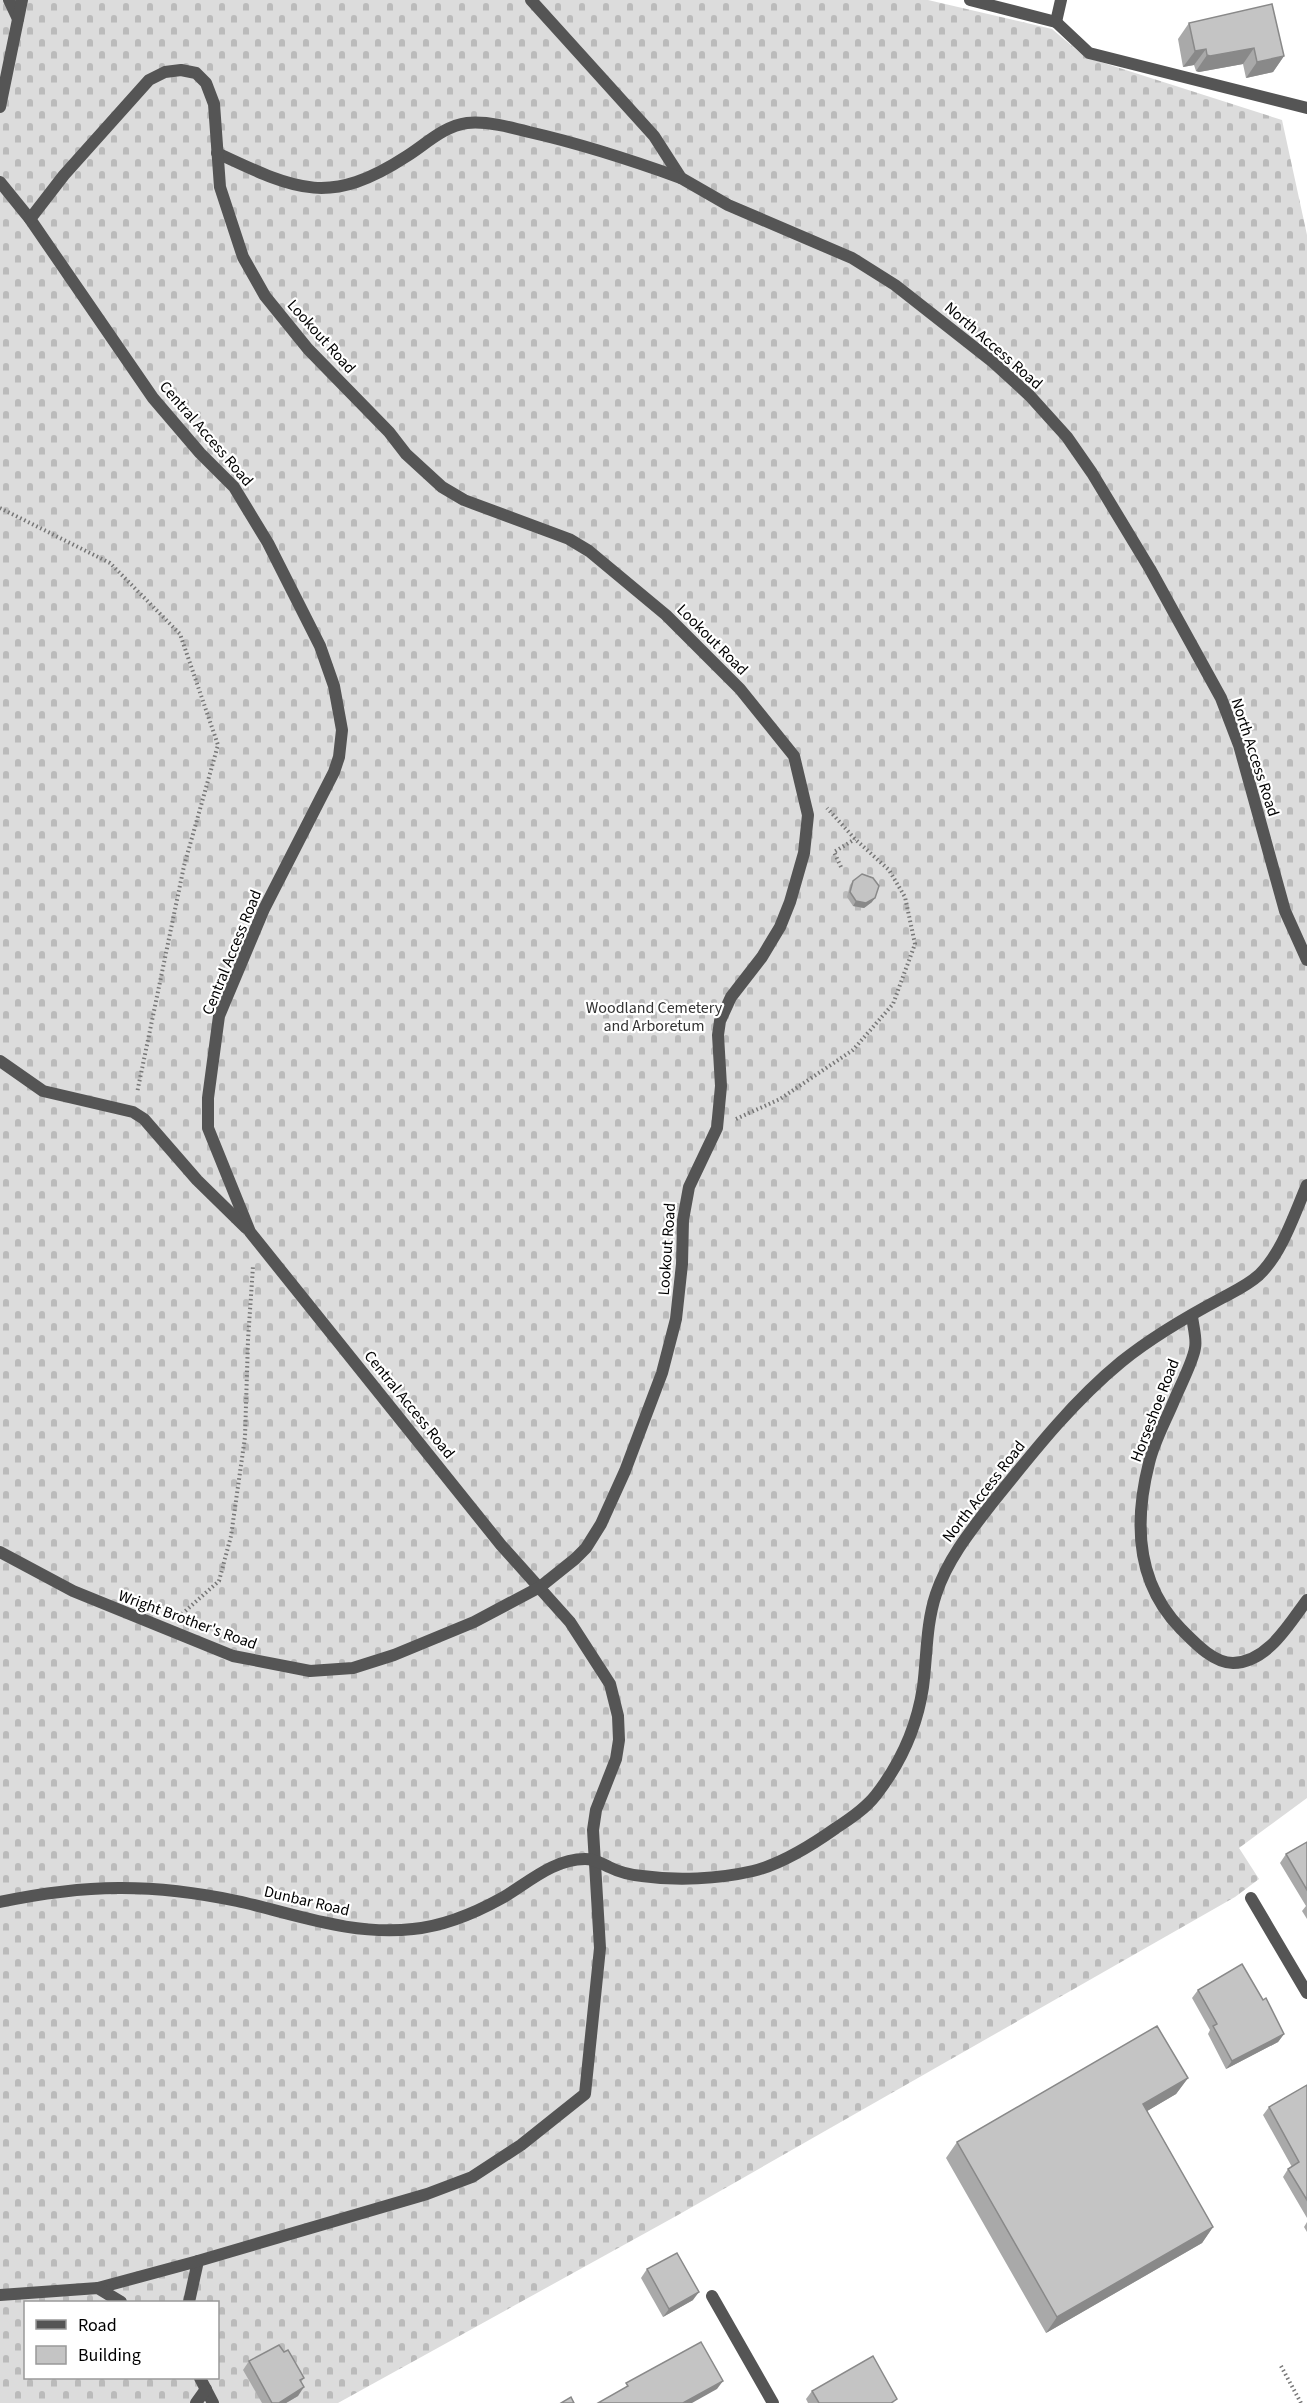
<svg xmlns="http://www.w3.org/2000/svg" width="1307" height="2403" viewBox="0 0 1307 2403" font-family="'Source Sans 3',sans-serif">
  <style>
    .cemetery { fill: url(#cemetery-stones); fill-rule: evenodd }
    .lines { fill: none; stroke-linecap: round; stroke-linejoin: round }
    .path { stroke: #777; stroke-width: 4; stroke-dasharray: 1.5 3; stroke-linecap: butt }
    .lane { stroke: #555; stroke-width: 12 }
    .street { stroke: #555; stroke-width: 12 }
    .wall { fill: #a9a9a9 }
    .shaded-wall { fill: #898989 }
    .building { fill: #c4c4c4; stroke: #898989; stroke-width: 1.5 }
    .labels { text-anchor: middle; stroke-width: 4.5; stroke-linejoin: round; paint-order: stroke }
    .street-label { font-size: 16px; fill: #000; stroke: #fff }
    .park-label { font-size: 16px; fill: #333; stroke: #fff }
  </style>
  <defs>
    <pattern id="cemetery-stones" width="16" height="16" patternUnits="userSpaceOnUse" patternTransform="scale(1.5)"><rect width="16" height="16" fill="#dcdcdc"/><path d="M2 7V4a2 2 0 0 1 4 0v3zM10 15v-3a2 2 0 0 1 4 0v3z" fill="#bbb"/></pattern>
  </defs>
  <rect width="100%" height="100%" fill="#fff"/>
  <path class="cemetery" d="M0,0H928L1052,29L1085,57L1282,120L1307,235V1798L1239,1848L1259,1879L1235,1897L678,2215L338,2403H0ZM26,2302H218V2378H26Z"/>
  <g class="lines">
    <g class="path">
      <path d="M0,508L110,563L180,634L218,745L184,866L137,1093"/>
      <path d="M841,867L834,852L855,839"/>
      <path d="M736,1119L780,1099L853,1050L893,1004L915,944L905,897L889,870L855,839L827,808"/>
      <path d="M182,1614L219,1581L231,1536L245,1437L248,1340L253,1266"/>
      <path d="M1281,2366L1301,2403"/>
    </g>
    <g class="lane">
      <path d="M9,0L18,19"/>
      <path d="M531,0L654,136L681,178L728,205L852,258L895,285L993,362L1030,396L1067,437L1092,473L1150,569L1221,698L1239,745L1285,911L1307,960"/>
      <path d="M970,0L1056,22L1061,0"/>
      <path d="M1056,22L1089,53L1307,108"/>
      <path d="M217,153C296,190 329,207 407,156C426,144 444,126 467,123C487,121 510,127 529,132C582,144 631,160 681,178"/>
      <path d="M0,182L30,219L153,398L200,453L234,487L268,543L320,646L334,686L342,730L339,757L334,772L264,909L219,1016L208,1098V1128L250,1232L501,1545L570,1622L610,1684L618,1716L619,1740L616,1759L596,1810L593,1830L600,1948L585,2094L521,2145L472,2177L427,2194L198,2261L189,2302"/>
      <path d="M0,1061L43,1091L133,1112L144,1119L197,1180L246,1228"/>
      <path d="M1192,1316C1193,1326 1197,1339 1195,1348C1193,1362 1179,1388 1173,1403C1165,1422 1154,1442 1149,1463C1134,1522 1136,1583 1181,1629C1194,1642 1213,1663 1233,1663C1268,1662 1289,1624 1307,1600"/>
      <path d="M0,1552L73,1591L233,1656L310,1671L353,1668L394,1655L474,1622L540,1587L575,1559L586,1548L601,1524L625,1471L662,1373L676,1319L682,1264L683,1220L689,1187L717,1128L721,1086L718,1035L720,1021L731,997L762,957L780,927L790,902L804,853L808,815L794,756L740,689L666,615L589,551L569,539L464,500L442,487L406,454L389,432L308,349L265,296L243,257L220,187L214,104L206,83L196,73L181,70L165,72L149,80L64,175L30,219"/>
      <path d="M0,1902C85,1884 152,1883 237,1901C296,1914 352,1936 413,1929C444,1926 475,1913 502,1898C528,1883 553,1859 585,1859C595,1859 600,1863 609,1867C619,1872 631,1875 642,1876C677,1881 718,1879 753,1871C782,1864 812,1845 836,1828C850,1819 865,1809 876,1795C900,1764 917,1727 923,1687C927,1656 926,1624 936,1594C947,1561 968,1534 989,1507C1030,1456 1071,1403 1121,1362C1152,1337 1188,1316 1222,1298C1235,1291 1248,1285 1259,1275C1282,1253 1294,1215 1307,1185"/>
      <path d="M98,2288L198,2261"/>
      <path d="M0,2295L98,2288L121,2302"/>
      <path d="M200,2378L213,2403"/>
      <path d="M196,2403L206,2389"/>
    </g>
    <g class="street">
      <path d="M0,107L22,0"/>
      <path d="M1251,1898L1307,1993"/>
      <path d="M712,2296L773,2403"/>
    </g>
  </g>
  <g class="wall">
    <path d="M1189,23L1284,56L1273,72L1246,78L1243,64L1199,72L1196,71L1194,65L1183,67L1178,39Z"/>
    <path d="M853,881L872,902L864,908L853,906L847,897L850,885Z"/>
    <path d="M1307,1842V1919L1302,1911L1306,1906L1280,1863L1286,1854Z"/>
    <path d="M1198,1990L1263,2000L1284,2034L1278,2042L1226,2069L1208,2034L1210,2030L1192,1998Z"/>
    <path d="M1188,2078L1176,2094L1147,2111L1213,2227L1202,2243L1046,2333L946,2158L957,2142Z"/>
    <path d="M1307,2085V2218L1283,2177L1288,2169L1292,2167L1263,2115L1269,2107Z"/>
    <path d="M1307,2222V2232L1304,2227Z"/>
    <path d="M647,2269L693,2300L663,2317L641,2278Z"/>
    <path d="M284,2352L304,2378L301,2382L298,2396L286,2403H262L243,2370L249,2361Z"/>
    <path d="M812,2391L895,2403H808L806,2399Z"/>
  </g>
  <g class="shaded-wall">
    <path d="M1254,48L1243,64L1199,72L1196,71L1207,55Z"/>
    <path d="M1206,49L1194,65L1183,67L1195,51Z"/>
    <path d="M1284,56L1273,72L1246,78L1257,62Z"/>
    <path d="M875,898L872,902L864,908L853,906L856,901Z"/>
    <path d="M1284,2034L1278,2042L1226,2069L1232,2061Z"/>
    <path d="M1188,2078L1176,2094L1132,2120L1143,2104Z"/>
    <path d="M1213,2227L1202,2243L1046,2333L1057,2317Z"/>
    <path d="M699,2292L693,2300L663,2317L669,2309Z"/>
    <path d="M723,2381L717,2389L692,2403H683Z"/>
    <path d="M304,2387L298,2396L286,2403H279Z"/>
  </g>
  <g class="building">
    <path d="M1272,4L1284,56L1257,62L1254,48L1210,56L1207,55L1206,49L1195,51L1189,23Z"/>
    <path d="M862,874L873,878L879,886L875,898L866,903L856,901L850,892L853,881Z"/>
    <path d="M1307,1842V1890L1286,1854Z"/>
    <path d="M1242,1964L1263,2000L1266,1998L1284,2034L1232,2061L1213,2026L1217,2024L1198,1990Z"/>
    <path d="M1157,2026L1188,2078L1143,2104L1213,2227L1057,2317L957,2142Z"/>
    <path d="M1307,2085V2200L1288,2169L1299,2162L1269,2107Z"/>
    <path d="M677,2253L699,2292L669,2309L647,2269Z"/>
    <path d="M701,2342L723,2381L683,2403H598L628,2386L626,2383Z"/>
    <path d="M279,2345L284,2352L288,2350L304,2378L300,2380L304,2387L279,2403H272L249,2361Z"/>
    <path d="M873,2356L897,2399L891,2403H819L812,2391Z"/>
    <path d="M571,2397L574,2403H561Z"/>
  </g>
  <g class="labels">
    <g class="street-label">
      <text transform="translate(322 336) rotate(48)" y="6">Lookout Road</text>
      <text transform="translate(994 345) rotate(41)" y="6">North Access Road</text>
      <text transform="translate(207 433) rotate(49)" y="6">Central Access Road</text>
      <text transform="translate(713 639) rotate(45)" y="6">Lookout Road</text>
      <text transform="translate(1256 757) rotate(72)" y="6">North Access Road</text>
      <text transform="translate(231 952) rotate(-68)" y="6">Central Access Road</text>
      <text transform="translate(666 1249) rotate(-86)" y="6">Lookout Road</text>
      <text transform="translate(410 1404) rotate(51)" y="6">Central Access Road</text>
      <text transform="translate(1154 1410) rotate(-69)" y="6">Horseshoe Road</text>
      <text transform="translate(983 1491) rotate(-52)" y="6">North Access Road</text>
      <text transform="translate(188 1619) rotate(20)" y="6">Wright Brother's Road</text>
      <text transform="translate(307 1900) rotate(13)" y="6">Dunbar Road</text>
    </g>
    <g class="park-label">
      <text x="654" y="1013">Woodland Cemetery<tspan x="654" dy="18">and Arboretum</tspan></text>
    </g>
  </g>
  <rect x="24" y="2301" width="195" height="78" fill="#ffffff" stroke="#999999" stroke-width="1.5"/>
  <rect x="36" y="2320" width="30" height="9" fill="#555555" stroke="#999999" stroke-width="1.5"/>
  <text x="78" y="2331" font-size="18" fill="#000000">Road</text>
  <rect x="36" y="2346" width="30" height="18" fill="#c4c4c4" stroke="#999999" stroke-width="1.5"/>
  <text x="78" y="2361" font-size="18" fill="#000000">Building</text>
</svg>
